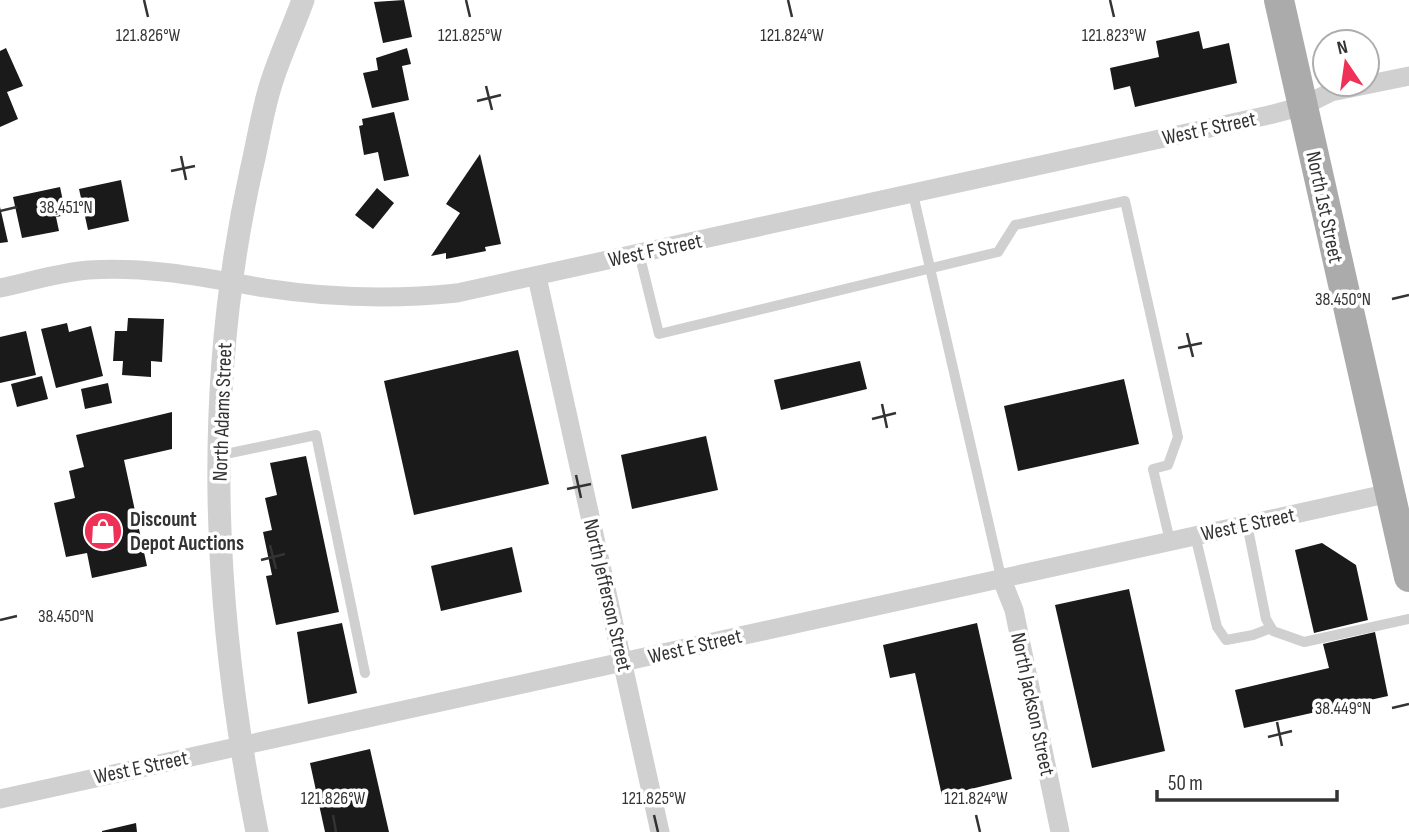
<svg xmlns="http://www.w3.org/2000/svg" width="1409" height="832" viewBox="0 0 1409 832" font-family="'Sofia Sans Condensed',sans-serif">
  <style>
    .building { fill: #1a1a1a }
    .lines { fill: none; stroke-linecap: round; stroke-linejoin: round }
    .service { stroke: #d0d0d0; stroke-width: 10 }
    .minor { stroke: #d0d0d0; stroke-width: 19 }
    .tertiary { stroke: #d0d0d0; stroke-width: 23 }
    .primary { stroke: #ababab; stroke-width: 30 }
    .ticks { fill: none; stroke: #333; stroke-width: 2.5 }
    .labels { text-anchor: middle; stroke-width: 7; stroke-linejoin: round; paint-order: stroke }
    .street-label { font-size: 21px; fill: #333; stroke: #fff }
    .poi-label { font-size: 21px; font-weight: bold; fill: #333; stroke: #fff; text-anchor: start }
    .ticks-label { font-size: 18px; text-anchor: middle; fill: #333; stroke: #fff; stroke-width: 7; stroke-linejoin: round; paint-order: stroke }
  </style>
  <rect width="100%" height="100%" fill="#fff"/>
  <g class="building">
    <path d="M404,0L412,37L383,43L374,2Z"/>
    <path d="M1199,31L1203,49L1229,43L1237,83L1135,107L1130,86L1114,90L1110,68L1159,57L1156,41Z"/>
    <path d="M6,48L23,86L7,92L18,119L0,127V51Z"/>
    <path d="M407,48L411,64L402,66L409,100L372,108L363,73L378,70L376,58Z"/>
    <path d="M394,112L409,176L384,181L378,152L364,155L359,126L363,125L362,119Z"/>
    <path d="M480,154L501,244L485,247L486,251L446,259V253L431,256L460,213L446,204Z"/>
    <path d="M121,180L129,221L88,230L79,189Z"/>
    <path d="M60,187L66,215L56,217L59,231L22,238L13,197Z"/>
    <path d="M377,188L394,203L373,229L355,215Z"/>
    <path d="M0,207L8,242L0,243Z"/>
    <path d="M128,318L164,319L162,362L151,361V377L122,375L123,361H113L115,331H127Z"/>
    <path d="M67,323L69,332L91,326L103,376L56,388L41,329Z"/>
    <path d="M26,331L36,375L0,383V337Z"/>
    <path d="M518,350L549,484L414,515L384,381Z"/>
    <path d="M860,361L867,389L781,410L774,380Z"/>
    <path d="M42,376L48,399L17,407L11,384Z"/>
    <path d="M1124,379L1139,444L1018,471L1004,406Z"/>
    <path d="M108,383L112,403L85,409L81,389Z"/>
    <path d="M172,412V449L124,460L147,566L92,578L87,553L66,557L54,503L75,498L69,471L84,467L76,435Z"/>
    <path d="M706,436L718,490L632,509L621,455Z"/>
    <path d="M306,456L339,612L276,625L266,576L272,575L263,532L272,530L265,498L277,495L270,463Z"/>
    <path d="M1322,543L1356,565L1368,620L1314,633L1295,550Z"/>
    <path d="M512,547L522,592L441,611L431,566Z"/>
    <path d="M1129,589L1165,751L1092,768L1055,605Z"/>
    <path d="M342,623L357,693L308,704L297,632Z"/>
    <path d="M977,623L1012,779L942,796L915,673L890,678L883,645Z"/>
    <path d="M1375,632L1388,696L1244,728L1235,690L1329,668L1323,644Z"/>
    <path d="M370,749L389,832H325L310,763Z"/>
    <path d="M136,823L137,832H102V831Z"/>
  </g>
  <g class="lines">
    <g class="service">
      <path d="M913,194L1001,577"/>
      <path d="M639,253L659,334L998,252L1015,225L1125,201L1178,437L1168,465L1153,469L1170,541"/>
      <path d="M221,455L316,435L365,673"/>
      <path d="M1247,524L1266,619L1273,631L1304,642L1409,619"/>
      <path d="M1195,535L1217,627L1226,640L1253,635L1271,628"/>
    </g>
    <g class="minor">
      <path d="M537,277L660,832"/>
      <path d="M0,288C29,282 60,272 89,270C148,266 207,278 265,288C330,298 392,300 457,293L1269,115L1303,106L1331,92L1409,76"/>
      <path d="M1001,577L1014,610L1060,832"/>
      <path d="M0,799L1390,493"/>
    </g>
    <path class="tertiary" d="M257,832C213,612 202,392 251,171C258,142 262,112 271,84C280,55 293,28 303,0"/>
    <path class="primary" d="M1279,0L1409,577"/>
  </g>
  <path class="ticks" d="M144,0L148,17M466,0L470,17M788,0L792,17M1110,0L1114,17M486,86L492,110M477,101L501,95M181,156L186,180M171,171L195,166M0,211L17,207M1392,299L1409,295M1187,333L1193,357M1178,348L1202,343M882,404L887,428M872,419L896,413M576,475L581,498M567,489L591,484M270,545L276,569M261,560L285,554M0,620L17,616M1392,708L1409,704M1277,722L1282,746M1268,737L1292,731M333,815L336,832M654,815L658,832M976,815L980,832"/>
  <defs>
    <g id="shop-disc" transform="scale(2.0125)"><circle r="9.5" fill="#ef3057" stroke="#fff"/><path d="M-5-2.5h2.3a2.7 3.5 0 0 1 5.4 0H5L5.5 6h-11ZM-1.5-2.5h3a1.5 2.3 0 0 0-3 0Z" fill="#fff"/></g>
  </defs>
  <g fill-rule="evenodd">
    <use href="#shop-disc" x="103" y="531"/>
  </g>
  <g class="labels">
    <g class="street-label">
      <text transform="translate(1209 128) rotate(-12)" y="7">West F Street</text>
      <text transform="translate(1325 207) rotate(78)" y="7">North 1st Street</text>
      <text transform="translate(655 250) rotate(-12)" y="7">West F Street</text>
      <text transform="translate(222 412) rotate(-88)" y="7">North Adams Street</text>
      <text transform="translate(1248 524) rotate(-12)" y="7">West E Street</text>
      <text transform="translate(608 595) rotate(77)" y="7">North Jefferson Street</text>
      <text transform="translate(695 646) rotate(-13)" y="7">West E Street</text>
      <text transform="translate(1033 704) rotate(78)" y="7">North Jackson Street</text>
      <text transform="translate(141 767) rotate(-12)" y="7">West E Street</text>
    </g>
    <g class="poi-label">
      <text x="130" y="526">Discount<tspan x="130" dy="24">Depot Auctions</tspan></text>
    </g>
  </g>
  <g class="ticks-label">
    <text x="148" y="41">121.826°W</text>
    <text x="470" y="41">121.825°W</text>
    <text x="792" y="41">121.824°W</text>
    <text x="1114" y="41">121.823°W</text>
    <text x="66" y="213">38.451°N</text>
    <text x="1343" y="305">38.450°N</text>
    <text x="66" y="622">38.450°N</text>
    <text x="1343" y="714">38.449°N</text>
    <text x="333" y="804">121.826°W</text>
    <text x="654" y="804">121.825°W</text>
    <text x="976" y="804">121.824°W</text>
  </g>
  <g transform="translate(1346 63) rotate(347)"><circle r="33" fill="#ffffff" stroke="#adadad" stroke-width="2"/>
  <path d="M0-5L12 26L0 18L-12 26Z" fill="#ef3057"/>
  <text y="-10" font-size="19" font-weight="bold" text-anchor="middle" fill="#333333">N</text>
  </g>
  <path d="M1157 790v10h180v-10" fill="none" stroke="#333333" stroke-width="3.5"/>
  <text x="1168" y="790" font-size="21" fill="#333333" stroke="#ffffff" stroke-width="5" paint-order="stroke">50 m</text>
</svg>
